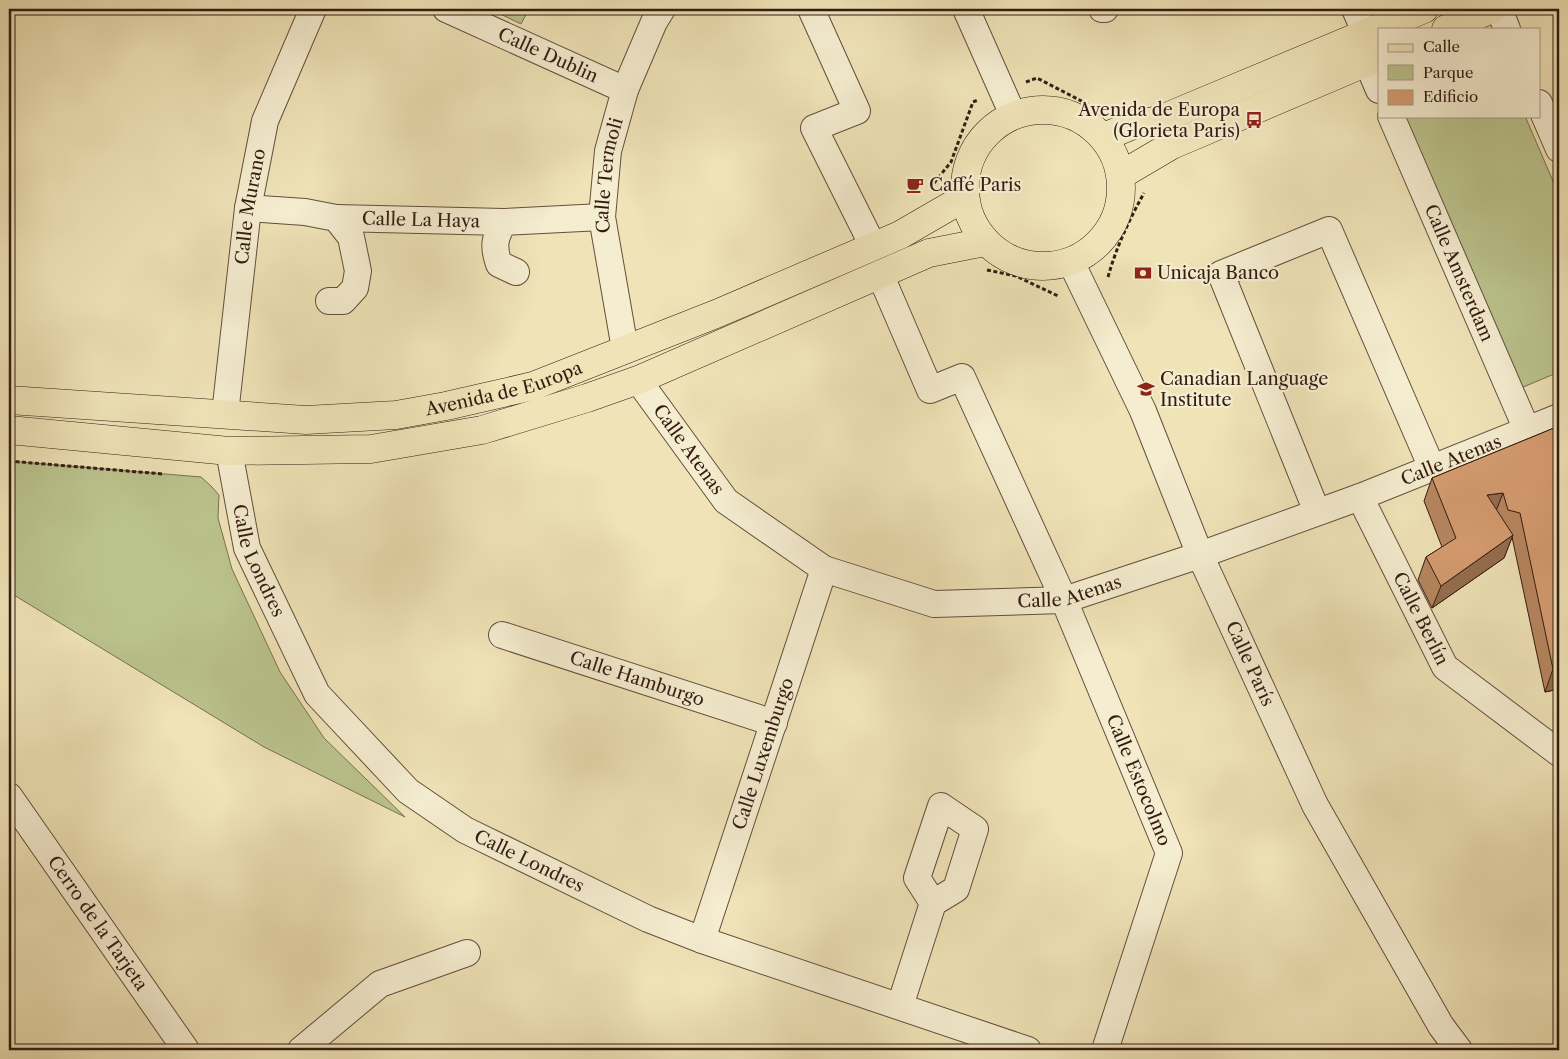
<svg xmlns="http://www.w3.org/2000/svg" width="1568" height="1059" viewBox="0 0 1568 1059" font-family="'Libre Caslon Text',serif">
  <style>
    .green { fill: #bbc38d; stroke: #787050 }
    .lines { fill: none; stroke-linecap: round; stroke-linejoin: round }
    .minor-casing { stroke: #634e3c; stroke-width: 28 }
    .major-casing { stroke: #341c13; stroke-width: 29 }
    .path { stroke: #341c13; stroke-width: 3; stroke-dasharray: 4 2.5; stroke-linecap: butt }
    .minor { stroke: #f5edd0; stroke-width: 26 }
    .major { stroke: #efe3b7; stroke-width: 28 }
    .wall { fill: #b78660; stroke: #341c13 }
    .shaded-wall { fill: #956d4e; stroke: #341c13 }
    .building { fill: #d59c70; stroke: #341c13 }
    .labels { text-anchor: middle; stroke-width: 4.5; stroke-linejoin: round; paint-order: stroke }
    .street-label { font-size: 18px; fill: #341c13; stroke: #f5edd0 }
    .poi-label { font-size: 18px; fill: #341c13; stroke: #f5edd0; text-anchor: start }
  </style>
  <rect width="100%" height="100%" fill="#efe3b7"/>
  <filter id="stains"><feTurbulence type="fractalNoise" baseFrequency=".004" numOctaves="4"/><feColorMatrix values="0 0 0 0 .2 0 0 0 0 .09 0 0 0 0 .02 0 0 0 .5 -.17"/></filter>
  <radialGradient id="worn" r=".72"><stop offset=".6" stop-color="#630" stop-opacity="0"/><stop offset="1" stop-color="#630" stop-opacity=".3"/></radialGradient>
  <g class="green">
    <path d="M490,9H529L521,24Z"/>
    <path d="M1405,116H1525L1559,195V372L1521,388Z"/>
    <path d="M9,461L201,477L212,487L219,495L218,518L232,569L280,672L324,738L405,817L264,747L9,592Z"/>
  </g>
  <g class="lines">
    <g class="minor-casing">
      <g id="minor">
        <path id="s1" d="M446,9L625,90"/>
        <path d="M811,9L857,111L814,128L873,246"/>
        <path d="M966,9L1013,115"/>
        <path d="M1102,9H1105"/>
        <path d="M1355,9L1366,34"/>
        <path d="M1499,9L1507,29"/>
        <path d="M1367,62L1379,90"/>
        <path d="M1539,103L1559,149"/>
        <path id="s2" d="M1391,116L1527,430"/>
        <path d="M248,208L305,212L336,218L351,237L358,271L355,288L343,301H329"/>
        <path id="s3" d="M336,218L504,222"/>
        <path id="s4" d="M1071,262L1143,411L1200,555L1315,805L1441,1026L1459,1050"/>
        <path d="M516,272L499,264C493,247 494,238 504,222L602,217"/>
        <path id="s5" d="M880,274L930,390L962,377L1064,600L1169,853L1105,1050"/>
        <path id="s6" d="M625,349L602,217L608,151L625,90L654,22L662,9"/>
        <path id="s7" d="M638,380L726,501L824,569L934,604L1064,600L1200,555L1360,497L1559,417"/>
        <path id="s8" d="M225,414L248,208L265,121L313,9"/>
        <path id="s9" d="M229,451L247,548L317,694L408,791L465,830L648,919L702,940L1028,1050"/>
        <path id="s10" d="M1360,497L1445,667L1559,753"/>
        <path d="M1317,512L1221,274L1329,230L1432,468"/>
        <path id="s11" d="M502,635L774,723"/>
        <path id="s12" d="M9,796L186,1050"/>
        <path id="s13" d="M702,940L824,569"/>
        <path d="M900,1006L933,903L917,878L941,806L975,829L956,889L933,903"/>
        <path d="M301,1050L380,984L467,953"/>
      </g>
    </g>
    <g class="major-casing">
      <g id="major">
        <path d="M1446,29L1492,9"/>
        <circle cx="1043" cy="188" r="78"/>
        <path d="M1104,137L1133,125L1159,120L1424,9"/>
        <path d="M1121,175L1172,145L1379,57"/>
        <path id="s14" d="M9,400L306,420L396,415L446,406L533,386L716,314L900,235L964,198"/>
        <path d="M9,430L229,451L371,449L482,430L587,398L638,380L929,253L985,242"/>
      </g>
    </g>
    <g class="path">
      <path d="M1026,82L1037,78L1095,108H1101"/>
      <path d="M934,183L951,162L973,102L978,100"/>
      <path d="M987,270L1016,276L1058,296"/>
      <path d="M1108,277C1116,248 1129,220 1144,193"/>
      <path d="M9,461L163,474"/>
    </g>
    <use href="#minor" class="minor"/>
    <use href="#major" class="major"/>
  </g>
  <path class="wall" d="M1559,426V689L1545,692L1512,537L1504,558L1432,608L1418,580L1426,557L1442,547L1424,501L1432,478Z"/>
  <g class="shaded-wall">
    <path d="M1503,493L1494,516L1487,495Z"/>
    <path d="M1513,535L1504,558L1432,608L1441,586Z"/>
    <path d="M1559,668V689L1545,692L1553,669Z"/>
  </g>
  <path class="building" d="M1559,426V668L1553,669L1520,513L1508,510L1503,493L1487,495L1513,535L1441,586L1426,557L1456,538L1432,478Z"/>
  <defs>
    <g id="bus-bare" transform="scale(1.35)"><path d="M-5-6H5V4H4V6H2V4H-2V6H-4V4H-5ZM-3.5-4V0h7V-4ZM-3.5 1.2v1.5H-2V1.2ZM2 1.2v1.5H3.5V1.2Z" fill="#8f2418" stroke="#f5edd0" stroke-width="2.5" paint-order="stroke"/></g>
    <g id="cafe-bare" transform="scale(1.35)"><path d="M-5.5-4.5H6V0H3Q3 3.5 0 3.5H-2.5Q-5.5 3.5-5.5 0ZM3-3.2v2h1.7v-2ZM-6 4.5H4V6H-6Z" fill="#8f2418" stroke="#f5edd0" stroke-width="2.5" paint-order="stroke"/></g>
    <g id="bank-bare" transform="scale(1.35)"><path d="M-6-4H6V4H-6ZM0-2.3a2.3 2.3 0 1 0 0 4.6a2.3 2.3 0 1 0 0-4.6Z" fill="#8f2418" stroke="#f5edd0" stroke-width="2.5" paint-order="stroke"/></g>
    <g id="school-bare" transform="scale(1.35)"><path d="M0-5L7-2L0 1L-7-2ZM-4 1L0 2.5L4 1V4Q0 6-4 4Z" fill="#8f2418" stroke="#f5edd0" stroke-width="2.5" paint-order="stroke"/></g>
  </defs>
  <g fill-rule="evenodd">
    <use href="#bus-bare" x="1254" y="120"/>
    <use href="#cafe-bare" x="915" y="185"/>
    <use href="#bank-bare" x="1143" y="273"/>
    <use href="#school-bare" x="1146" y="389"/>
  </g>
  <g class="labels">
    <g class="street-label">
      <text dy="6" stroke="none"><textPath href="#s1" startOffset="112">Calle Dublin</textPath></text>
      <text dy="6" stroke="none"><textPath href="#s6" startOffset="176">Calle Termoli</textPath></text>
      <text dy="6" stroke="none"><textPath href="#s8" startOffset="209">Calle Murano</textPath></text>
      <text dy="6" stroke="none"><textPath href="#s3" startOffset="85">Calle La Haya</textPath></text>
      <text dy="6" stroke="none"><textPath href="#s2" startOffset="171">Calle Amsterdam</textPath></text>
      <text dy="6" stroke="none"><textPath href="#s14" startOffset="499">Avenida de Europa</textPath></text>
      <text dy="6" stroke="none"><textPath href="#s7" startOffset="86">Calle Atenas</textPath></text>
      <text dy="6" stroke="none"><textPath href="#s7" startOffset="926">Calle Atenas</textPath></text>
      <text dy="6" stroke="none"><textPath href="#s9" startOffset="114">Calle Londres</textPath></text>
      <text dy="6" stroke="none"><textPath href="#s7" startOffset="521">Calle Atenas</textPath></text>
      <text dy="6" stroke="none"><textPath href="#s10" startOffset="136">Calle Berlín</textPath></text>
      <text dy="6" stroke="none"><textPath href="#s4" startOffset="440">Calle París</textPath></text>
      <text dy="6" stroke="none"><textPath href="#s11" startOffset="142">Calle Hamburgo</textPath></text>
      <text dy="6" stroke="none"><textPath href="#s13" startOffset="196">Calle Luxemburgo</textPath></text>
      <text dy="6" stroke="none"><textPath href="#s5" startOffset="601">Calle Estocolmo</textPath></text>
      <text dy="6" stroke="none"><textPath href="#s9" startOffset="534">Calle Londres</textPath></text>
      <text dy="6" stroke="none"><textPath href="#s12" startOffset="155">Cerro de la Tarjeta</textPath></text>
    </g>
    <g class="poi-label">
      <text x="1240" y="116" text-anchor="end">Avenida de Europa<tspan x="1240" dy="21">(Glorieta Paris)</tspan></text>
      <text x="929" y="191">Caffé Paris</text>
      <text x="1157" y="279">Unicaja Banco</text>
      <text x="1160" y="385">Canadian Language<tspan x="1160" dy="21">Institute</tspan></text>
    </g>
  </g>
  <rect width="1568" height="1059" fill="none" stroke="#efe3b7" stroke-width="30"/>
  <rect x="10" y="10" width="1548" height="1039" fill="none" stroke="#341c13" stroke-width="2.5"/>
  <rect x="15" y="15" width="1538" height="1029" fill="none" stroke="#341c13"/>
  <rect x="1378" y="28" width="162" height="90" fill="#f5edd0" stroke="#a89984"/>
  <rect x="1388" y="44" width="25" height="8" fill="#efe3b7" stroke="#a89984"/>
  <text x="1423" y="52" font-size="15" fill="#341c13">Calle</text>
  <rect x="1388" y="65" width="25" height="15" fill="#bbc38d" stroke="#a89984"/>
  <text x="1423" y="78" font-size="15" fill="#341c13">Parque</text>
  <rect x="1388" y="90" width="25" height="15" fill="#d59c70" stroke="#a89984"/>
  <text x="1423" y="102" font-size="15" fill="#341c13">Edificio</text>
  <rect width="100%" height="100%" filter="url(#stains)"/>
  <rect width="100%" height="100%" fill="url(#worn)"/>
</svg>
